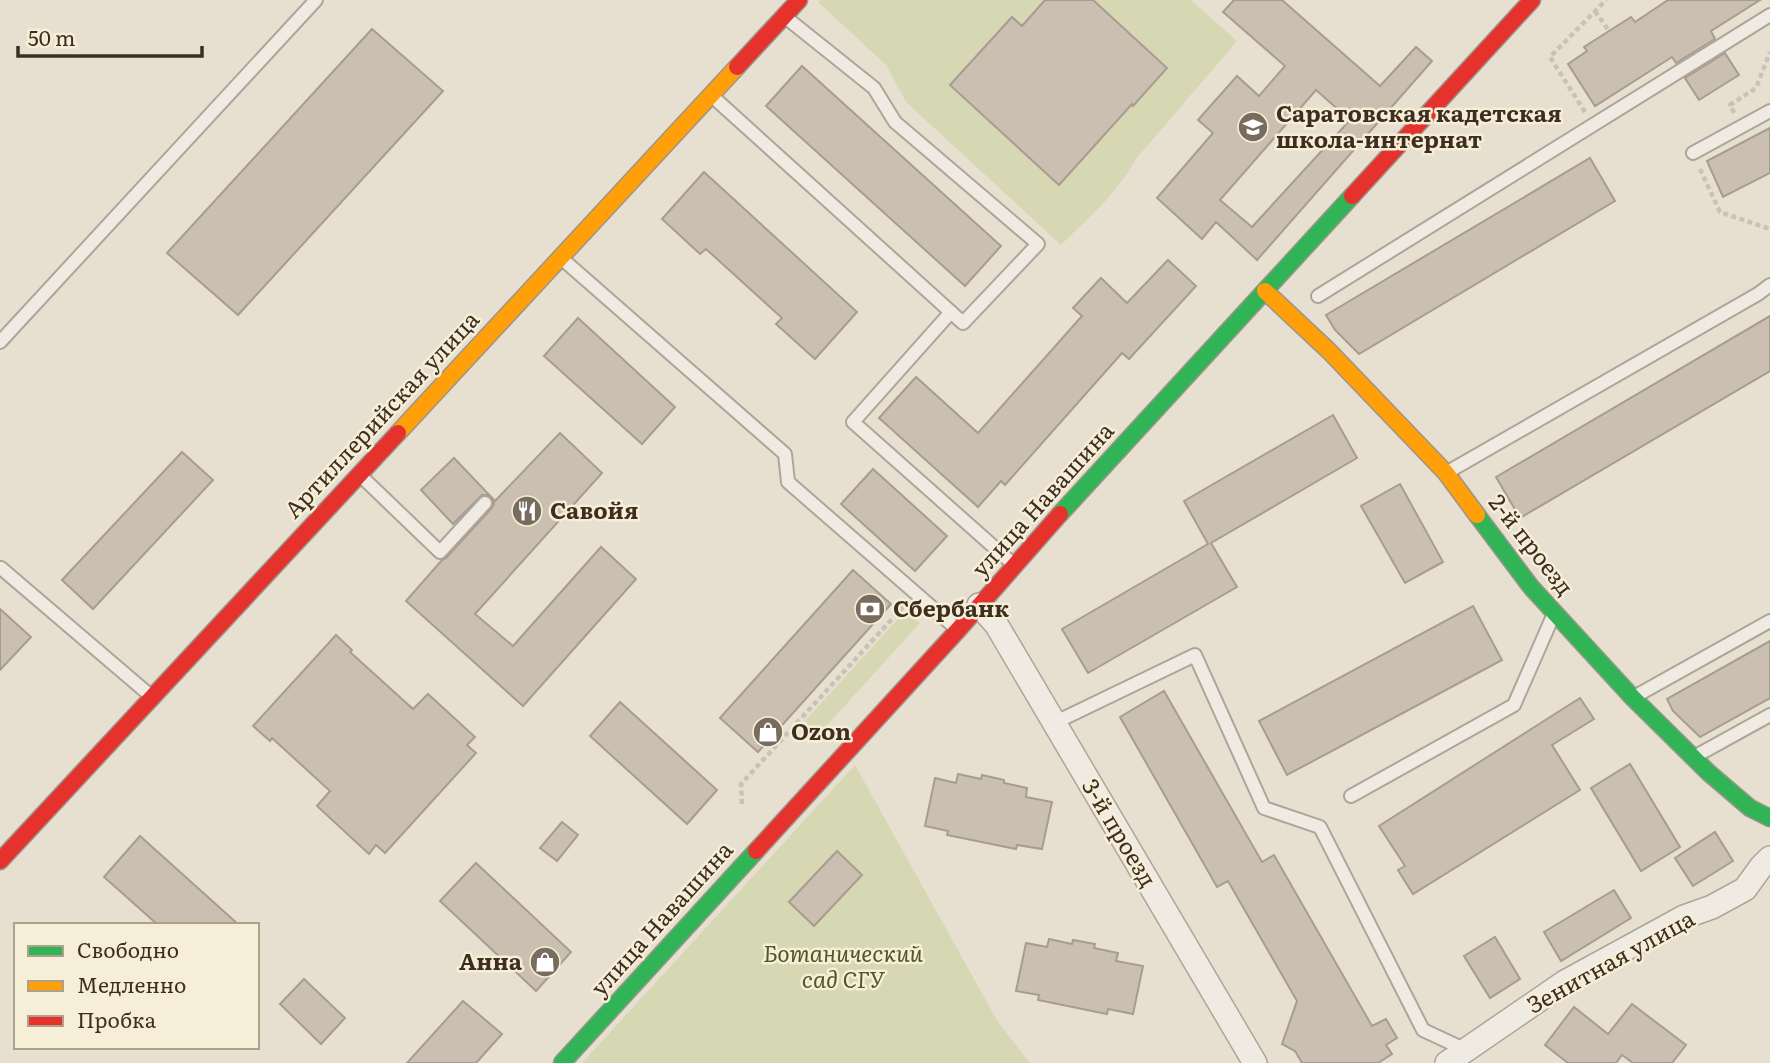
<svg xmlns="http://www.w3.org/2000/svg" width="1770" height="1063" viewBox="0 0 1770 1063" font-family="Literata,serif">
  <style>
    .green { fill: #d6d7b3 }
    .building { fill: #cbbfb2; stroke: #a89c90; stroke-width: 2; fill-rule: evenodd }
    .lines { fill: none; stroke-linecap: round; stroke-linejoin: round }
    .lane-casing { stroke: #ada599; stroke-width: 16 }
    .street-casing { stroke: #ada599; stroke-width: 26 }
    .fast-casing { stroke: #9c958a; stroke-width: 19 }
    .slow-casing { stroke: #9c958a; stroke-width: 19 }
    .jam-casing { stroke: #9c958a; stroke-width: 19 }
    .path { stroke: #c8c2b9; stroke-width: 4.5; stroke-dasharray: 5 3.5; stroke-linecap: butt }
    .lane { stroke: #efebe3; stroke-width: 12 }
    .street { stroke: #efebe3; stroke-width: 23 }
    .fast { stroke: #30b455; stroke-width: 16 }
    .slow { stroke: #ff9f0a; stroke-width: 16 }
    .jam { stroke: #e5322d; stroke-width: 16 }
    .labels { text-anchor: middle; stroke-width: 5; stroke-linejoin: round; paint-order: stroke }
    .poi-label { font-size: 23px; font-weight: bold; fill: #3d2e20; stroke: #f7eed8; text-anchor: start }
    .street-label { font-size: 23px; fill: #3d2e20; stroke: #f7eed8 }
    .park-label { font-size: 23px; font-style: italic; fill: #4d5a26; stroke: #f7eed8 }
  </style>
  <rect width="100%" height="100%" fill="#e7e0d1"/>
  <g class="green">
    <path d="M820,0H1191L1237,41L1135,160C1118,193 1087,219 1061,245L906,102L886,65L818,2Z"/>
    <path d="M906,610L920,623L819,734L805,721Z"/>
    <path d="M855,765L998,1022L1030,1063H582Z"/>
  </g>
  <g class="building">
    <path d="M1045,0H1093L1167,68L1133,106L1132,104L1059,185L950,85L1012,17L1022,26Z"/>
    <path d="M1234,0H1282L1380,86L1416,47L1432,61L1257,260L1216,222L1202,239L1157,198L1213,133L1198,120L1237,76L1259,96L1285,66L1223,12ZM1316,90L1350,120L1252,227L1220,200Z"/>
    <path d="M1668,0H1760L1711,31L1715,39L1676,63L1672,57L1595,106L1568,64L1587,51L1584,47L1631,17L1635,22Z"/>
    <path d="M372,29L443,91L238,315L167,253Z"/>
    <path d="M1725,53L1739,75L1699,100L1685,78Z"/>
    <path d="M802,66L1001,246L965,286L766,106Z"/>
    <path d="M1770,128V173L1723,197L1707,161Z"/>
    <path d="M1590,158L1615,201L1359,354L1335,330L1326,315Z"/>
    <path d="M704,172L857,312L815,359L776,324L782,318L706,249L700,254L662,219Z"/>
    <path d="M1168,260L1196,286L1129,359L1122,353L1005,485L1001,481L978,507L879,418L916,377L978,433L1082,316L1073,308L1101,278L1127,303Z"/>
    <path d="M1770,316V371L1520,518L1496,477Z"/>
    <path d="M578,318L675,407L642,444L544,356Z"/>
    <path d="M1333,415L1357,458L1211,543L1237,587L1088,673L1062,629L1208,544L1184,501Z"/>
    <path d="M560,433L602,473L475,614L513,646L601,547L636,579L523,706L406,601L442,560L446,558L491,509L494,504L493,500L488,495H482L453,524L421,490L454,458L495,501Z"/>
    <path d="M182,452L213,480L93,609L62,580Z"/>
    <path d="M873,469L947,536L915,571L841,504Z"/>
    <path d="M1400,484L1443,562L1405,583L1361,506Z"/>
    <path d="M853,570L891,604L758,752L720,718Z"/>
    <path d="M1473,606L1502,660L1287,775L1259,721Z"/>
    <path d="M0,609L31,637L0,670Z"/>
    <path d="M336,635L352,650L350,652L413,709L428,694L475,737L467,745L476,753L385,853L376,845L369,854L317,806L330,791L272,738L270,741L253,726Z"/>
    <path d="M1770,641V698L1700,737L1673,711L1667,699Z"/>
    <path d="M1164,691L1262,862L1274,855L1372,1026L1386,1019L1397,1038L1386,1045L1392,1054L1378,1063H1302L1295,1051L1282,1044L1297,1001L1228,881L1217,887L1120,717Z"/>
    <path d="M1580,698L1594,719L1552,745L1580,790L1413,894L1398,870L1405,866L1379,826Z"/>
    <path d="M620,702L717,790L687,824L590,736Z"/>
    <path d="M1630,764L1680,847L1641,871L1591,788Z"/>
    <path d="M958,774L981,779L982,775L1004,780V783L1027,788L1026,797L1052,802L1042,849L1017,845L1016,849L947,835L948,831L925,826L935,778L956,783Z"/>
    <path d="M562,822L578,835L557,861L540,848Z"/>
    <path d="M1715,832L1733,861L1693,886L1675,858Z"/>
    <path d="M140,836L239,925H158L104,877Z"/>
    <path d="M837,851L862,875L814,926L789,902Z"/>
    <path d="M476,863L571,952L536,991L440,901Z"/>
    <path d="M1614,890L1631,918L1561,961L1544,932Z"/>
    <path d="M1495,937L1520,979L1490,998L1464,956Z"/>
    <path d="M1049,939L1072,944L1073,940L1095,944L1094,948L1118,953L1116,961L1143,966L1133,1014L1108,1009L1107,1014L1038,1000L1039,995L1016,991L1026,943L1047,947Z"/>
    <path d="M304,979L345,1018L321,1044L280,1004Z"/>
    <path d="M463,1001L502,1034L476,1063H407Z"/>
    <path d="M1632,1004L1686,1045L1672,1063H1633L1622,1055L1616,1063H1568L1545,1045L1574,1007L1608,1034Z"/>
  </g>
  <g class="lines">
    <g class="lane-casing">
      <g id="lane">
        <path d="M712,96L963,323L1038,244L895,122L874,88L784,16"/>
        <path d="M1693,153L1770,111"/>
        <path d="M560,257L785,454L788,482L958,630"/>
        <path d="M1318,296L1770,15"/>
        <path d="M951,312L853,422L1013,564"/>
        <path d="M0,342L316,0"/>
        <path d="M1446,473L1758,294L1770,285"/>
        <path d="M361,476L440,552L485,503"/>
        <path d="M0,569L1,568L152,697"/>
        <path d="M1634,697L1770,621"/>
        <path d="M1054,723L1195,655L1264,808L1320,827L1423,1030L1466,1050"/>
        <path d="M1694,757L1770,715"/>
        <path d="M1351,796L1514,705L1553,616"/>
      </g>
    </g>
    <g class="street-casing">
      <g id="street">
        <path d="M979,605L996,624L1255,1063"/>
        <path d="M1447,1063L1565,982L1684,917L1712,907L1745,889L1761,867L1770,858"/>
      </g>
    </g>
    <g class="fast-casing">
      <g id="fast">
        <path d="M1060,514L1352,196"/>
        <path d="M1477,515L1531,587L1633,698L1709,773L1750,808L1770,818"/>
        <path d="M562,1063L756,851"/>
      </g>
    </g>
    <g class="slow-casing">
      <g id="slow">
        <path d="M1265,291L1329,351L1446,473L1477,515"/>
        <path d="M398,433L737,67"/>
      </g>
    </g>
    <g class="jam-casing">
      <g id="jam">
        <path d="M737,67L799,0"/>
        <path d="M1352,196L1532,0"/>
        <path d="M756,851L958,630L1060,514"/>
        <path d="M0,861L398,433"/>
      </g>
    </g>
    <g class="path">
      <path d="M1595,11L1609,31"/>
      <path d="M1585,112L1550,57L1606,0"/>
      <path d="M1734,113L1730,105L1756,88L1770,52"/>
      <path d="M1700,169L1720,212L1770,229"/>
      <path d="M742,804L741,784L904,606"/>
    </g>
    <use href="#lane" class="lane"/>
    <use href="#street" class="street"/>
    <use href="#fast" class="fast"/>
    <use href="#slow" class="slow"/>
    <use href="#jam" class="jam"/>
  </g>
  <defs>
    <g id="school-disc" transform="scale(1.575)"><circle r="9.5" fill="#786c5e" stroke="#f7eed8"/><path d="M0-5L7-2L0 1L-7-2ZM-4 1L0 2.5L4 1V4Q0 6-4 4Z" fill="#fff"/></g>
    <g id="restaurant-disc" transform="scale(1.575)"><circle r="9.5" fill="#786c5e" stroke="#f7eed8"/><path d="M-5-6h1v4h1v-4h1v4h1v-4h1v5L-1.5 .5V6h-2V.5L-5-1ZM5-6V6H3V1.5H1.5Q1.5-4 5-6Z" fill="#fff"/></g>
    <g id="bank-disc" transform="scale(1.575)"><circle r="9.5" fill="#786c5e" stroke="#f7eed8"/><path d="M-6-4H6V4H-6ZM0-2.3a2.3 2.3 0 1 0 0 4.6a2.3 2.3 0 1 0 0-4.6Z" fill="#fff"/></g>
    <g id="shop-disc" transform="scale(1.575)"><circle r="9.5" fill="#786c5e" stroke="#f7eed8"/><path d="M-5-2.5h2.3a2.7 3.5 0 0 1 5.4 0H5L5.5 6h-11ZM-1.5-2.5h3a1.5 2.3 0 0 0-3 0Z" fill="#fff"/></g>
  </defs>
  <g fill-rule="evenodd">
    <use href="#school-disc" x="1253" y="127"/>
    <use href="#restaurant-disc" x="527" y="511"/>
    <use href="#bank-disc" x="870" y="609"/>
    <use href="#shop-disc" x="768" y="732"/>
    <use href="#shop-disc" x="545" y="962"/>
  </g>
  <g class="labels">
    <g class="poi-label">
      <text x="1276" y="122">Саратовская кадетская<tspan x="1276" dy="26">школа-интернат</tspan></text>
      <text x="550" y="519">Савойя</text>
      <text x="893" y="617">Сбербанк</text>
      <text x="791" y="740">Ozon</text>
      <text x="522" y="970" text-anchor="end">Анна</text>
    </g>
    <g class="street-label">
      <text transform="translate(382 415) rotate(-47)" y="8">Артиллерийская улица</text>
      <text transform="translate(1043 500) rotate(-48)" y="8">улица Навашина</text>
      <text transform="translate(1531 545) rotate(52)" y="8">2-й проезд</text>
      <text transform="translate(1119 833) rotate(59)" y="8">3-й проезд</text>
      <text transform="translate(662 919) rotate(-48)" y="8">улица Навашина</text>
      <text transform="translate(1611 962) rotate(-29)" y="8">Зенитная улица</text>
    </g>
    <g class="park-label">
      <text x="843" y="962">Ботанический<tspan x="843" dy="26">сад СГУ</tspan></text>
    </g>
  </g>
  <rect x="14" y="923" width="245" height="126" fill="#f7eed8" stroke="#ada18e" stroke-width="2"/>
  <rect x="28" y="946" width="35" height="10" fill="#30b455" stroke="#ada18e" stroke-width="2"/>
  <text x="77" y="958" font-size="21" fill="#3d2e20">Свободно</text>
  <rect x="28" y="981" width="35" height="10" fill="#ff9f0a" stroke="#ada18e" stroke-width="2"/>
  <text x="77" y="993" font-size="21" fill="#3d2e20">Медленно</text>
  <rect x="28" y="1016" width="35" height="10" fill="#e5322d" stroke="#ada18e" stroke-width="2"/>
  <text x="77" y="1028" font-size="21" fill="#3d2e20">Пробка</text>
  <path d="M18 46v10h184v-10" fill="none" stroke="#3d2e20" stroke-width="3.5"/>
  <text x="28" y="46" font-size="21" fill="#3d2e20" stroke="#f7eed8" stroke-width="5" paint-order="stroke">50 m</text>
</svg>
